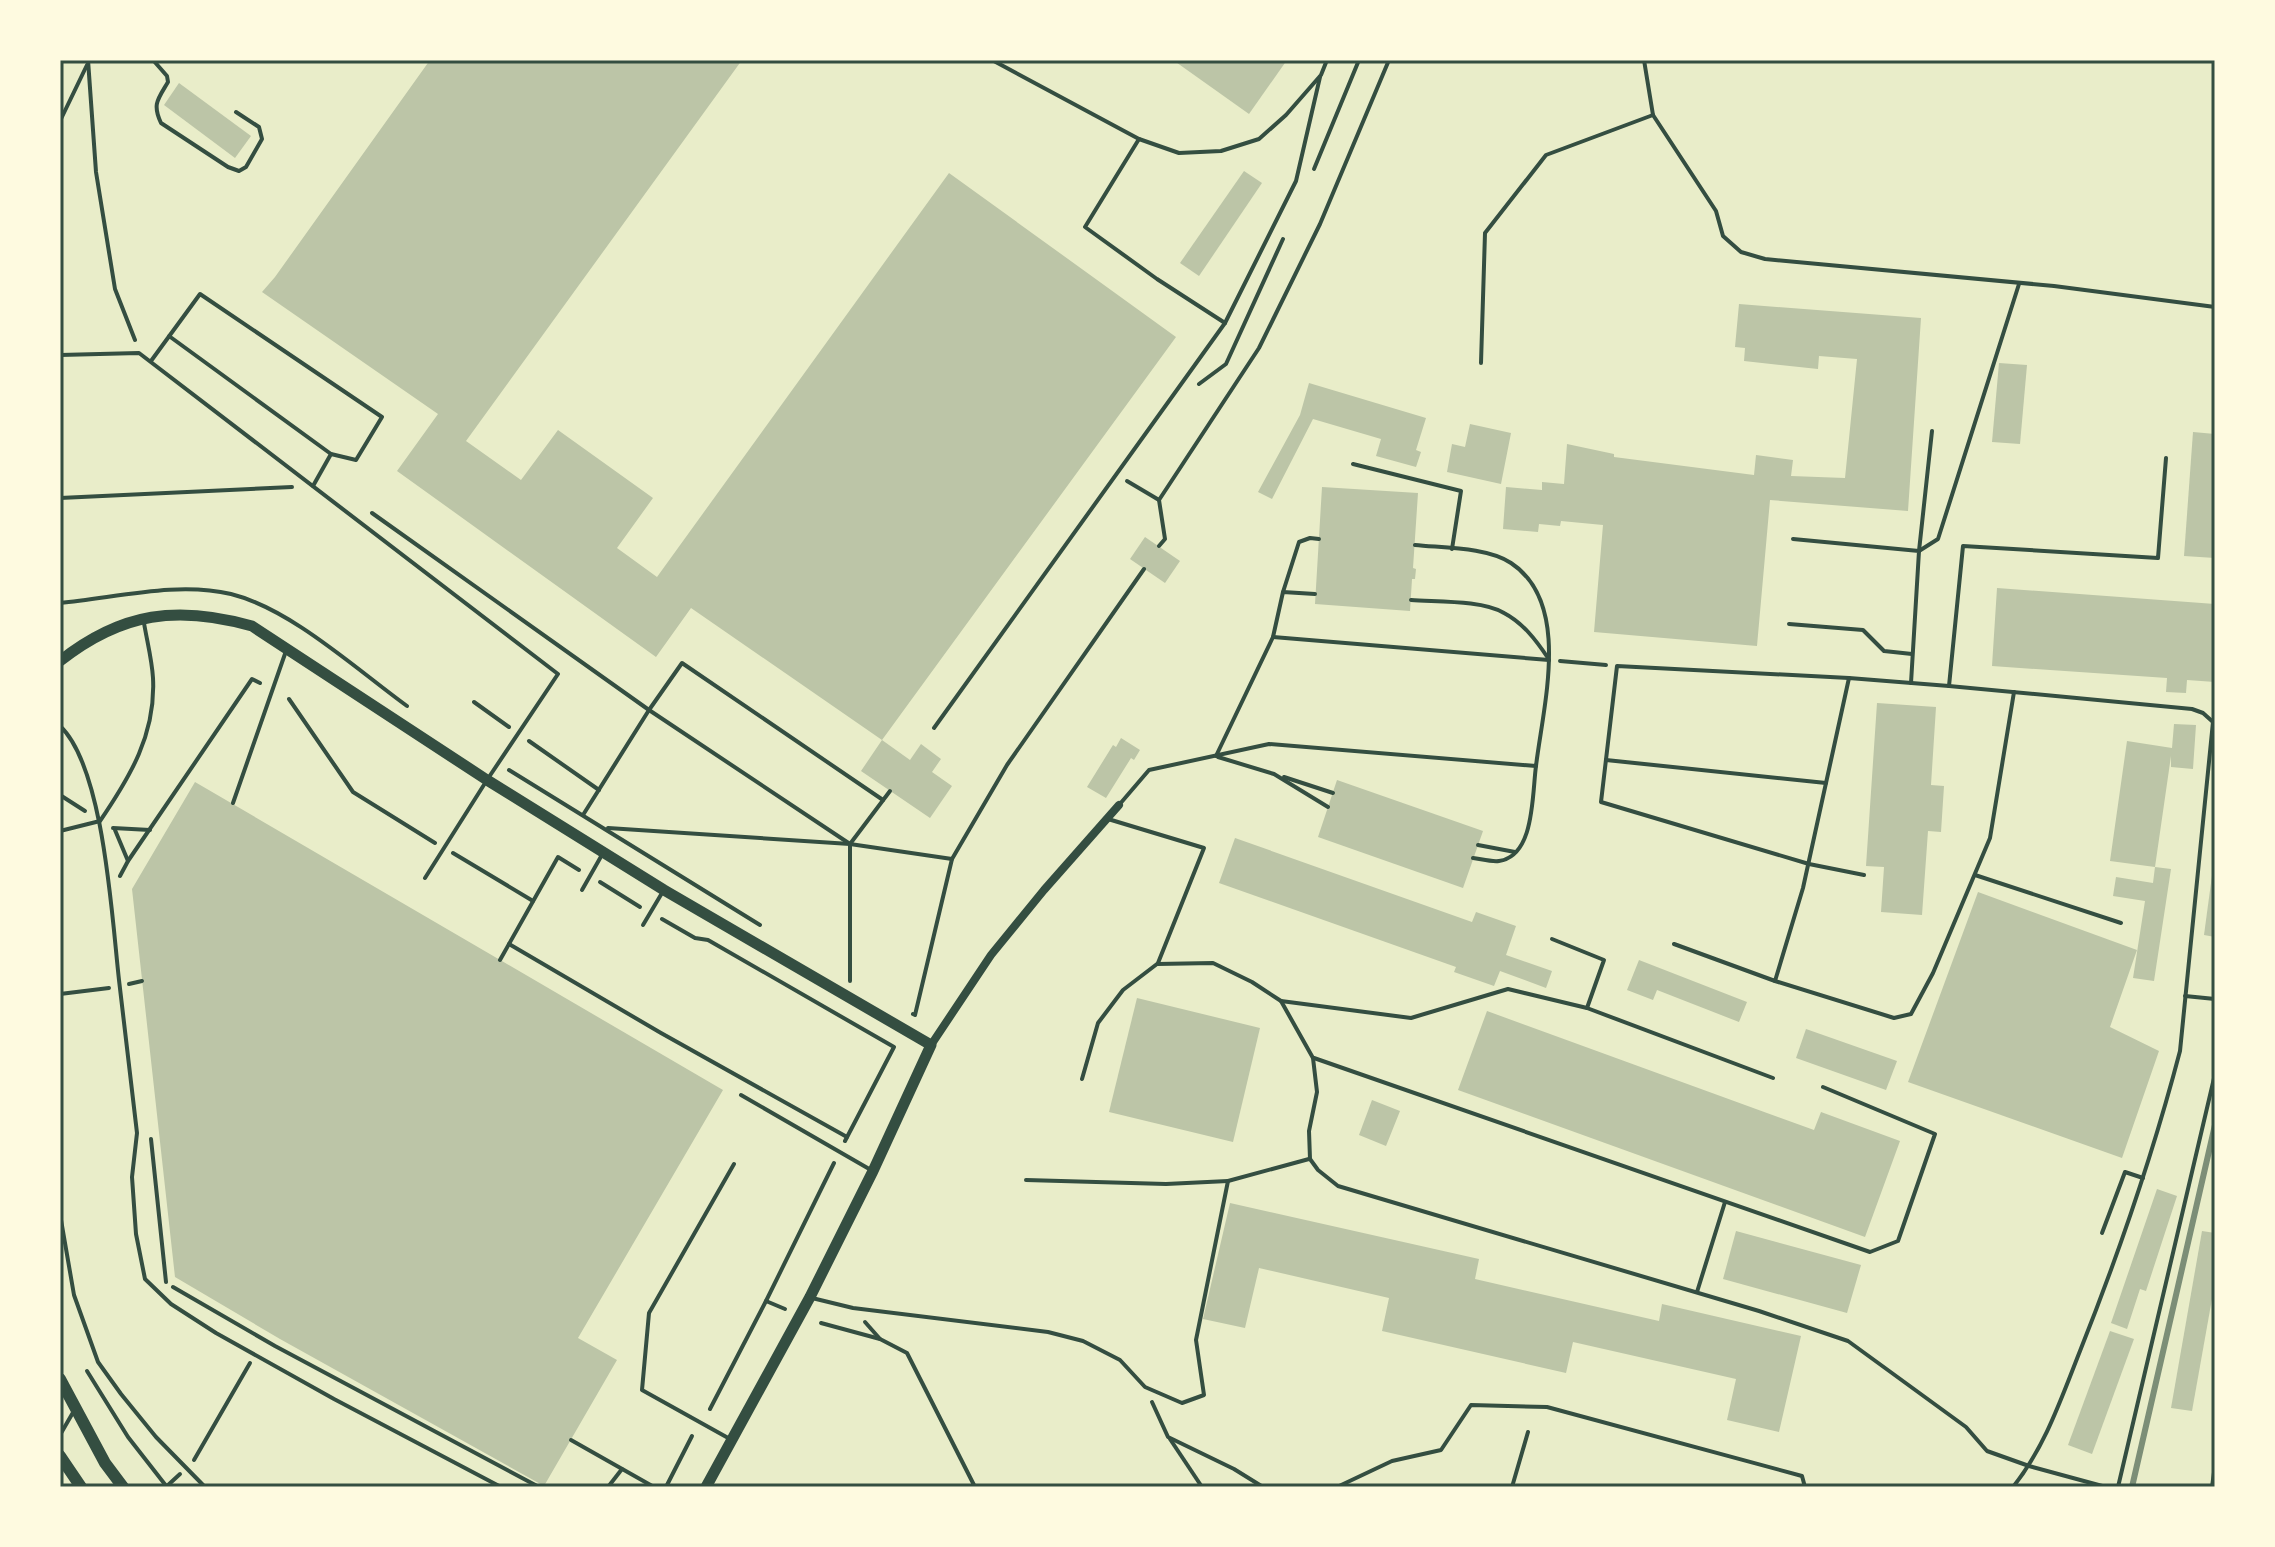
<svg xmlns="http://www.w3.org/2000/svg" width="2275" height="1547" viewBox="0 0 2275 1547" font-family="'Fira Sans',sans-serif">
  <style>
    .building { fill: #bcc5a7 }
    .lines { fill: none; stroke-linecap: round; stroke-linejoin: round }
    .path { stroke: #344e41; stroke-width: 4 }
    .service { stroke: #344e41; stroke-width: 4 }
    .minor { stroke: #344e41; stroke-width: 8 }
    .tertiary { stroke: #344e41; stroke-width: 11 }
    .secondary { stroke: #344e41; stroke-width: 12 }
    .rail { stroke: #7c8e77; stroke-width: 6 }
    .neatline { fill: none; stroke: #344e41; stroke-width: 3 }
  </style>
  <rect width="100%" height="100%" fill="#e9edc9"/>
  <g class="building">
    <path d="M430,60H742L466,441L521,480L558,430L653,498L617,548L657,577L949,173L1176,337L882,740L691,608L656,657L397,471L438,414L262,292L275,277Z"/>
    <path d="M1173,60H1287L1249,114Z"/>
    <path d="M179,83L251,136L235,158L164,105Z"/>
    <path d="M1244,171L1262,183L1199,276L1180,263Z"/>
    <path d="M1739,304L1921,318L1908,511L1770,500L1757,646L1594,632L1603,525L1561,521L1560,526L1539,524L1538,532L1503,529L1506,487L1542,490V482L1564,484L1567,444L1614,454V457L1754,475L1756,455L1793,460L1791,476L1845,478L1857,359L1819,356L1818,369L1744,361L1745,348L1735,347Z"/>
    <path d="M1999,363L2027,365L2020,444L1992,442Z"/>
    <path d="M1309,383L1426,418L1416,450L1421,452L1416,467L1376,456L1381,439L1313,419L1272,499L1258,492L1300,415Z"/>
    <path d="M1470,424L1511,433L1501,484L1447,472L1452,444L1465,447Z"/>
    <path d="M2193,432L2215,434V558L2184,556Z"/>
    <path d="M1322,487L1418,493L1413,568L1416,569L1415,579H1412L1410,611L1315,604Z"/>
    <path d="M1145,537L1180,561L1165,583L1130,559Z"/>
    <path d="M1997,588L2215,604V682L2187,680L2186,693L2166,692L2167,678L1992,666Z"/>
    <path d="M1877,703L1936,707L1931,785L1944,786L1941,832L1928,831L1922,915L1881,912L1884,867L1866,866Z"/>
    <path d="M2174,724L2196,725L2193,769L2171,767V756L2155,867L2110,861L2127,741L2172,748Z"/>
    <path d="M1121,738L1140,750L1134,760L1131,758L1106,798L1087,787L1113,745L1116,747Z"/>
    <path d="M882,740L910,760L921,744L941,759L932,772L952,786L930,818L861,771Z"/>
    <path d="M1337,780L1483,831L1463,888L1318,837Z"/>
    <path d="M195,782L723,1090L578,1338L617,1360L544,1486L280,1339L175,1277L132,889Z"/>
    <path d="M1235,838L1472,922L1476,912L1516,926L1506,955L1552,971L1546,988L1500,971L1494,986L1454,972L1456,967L1219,883Z"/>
    <path d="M2155,867L2171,869L2154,981L2133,978L2145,901L2113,896L2116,877L2153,883Z"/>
    <path d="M2213,868H2215V937L2204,935Z"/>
    <path d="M1978,892L2137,950L2110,1027L2159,1051L2122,1158L1908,1082Z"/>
    <path d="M1639,960L1747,1002L1739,1022L1657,990L1653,1000L1627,990Z"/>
    <path d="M1137,998L1260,1028L1233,1142L1109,1112Z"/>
    <path d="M1487,1011L1814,1130L1821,1112L1900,1141L1865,1237L1458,1090Z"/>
    <path d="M1806,1029L1897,1061L1886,1090L1796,1058Z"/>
    <path d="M1372,1100L1400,1111L1386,1146L1359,1135Z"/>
    <path d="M2157,1189L2177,1196L2146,1291L2140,1289L2127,1329L2111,1323Z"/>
    <path d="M1230,1203L1479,1259L1475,1279L1659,1321L1662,1304L1801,1336L1779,1432L1727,1420L1736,1379L1573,1342L1566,1373L1382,1331L1389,1298L1259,1268L1245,1328L1203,1319Z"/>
    <path d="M1736,1231L1861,1265L1847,1313L1723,1279Z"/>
    <path d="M2202,1231L2215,1233V1282L2192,1411L2171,1408Z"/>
    <path d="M2110,1331L2134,1339L2092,1454L2068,1445Z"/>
  </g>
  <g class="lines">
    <g class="path">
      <path d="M88,60L96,172L115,289L135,340"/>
      <path d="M60,121L87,65"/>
      <path d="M1314,169L1359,60"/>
      <path d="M1199,384L1226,364L1283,239"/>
      <path d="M1127,481L1159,500"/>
      <path d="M60,498L292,487"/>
      <path d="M372,513L649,710L850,844"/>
      <path d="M1159,546L1165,539L1159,500L1259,348L1320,224L1389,60"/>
      <path d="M60,603C115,598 176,581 231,594C291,609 356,669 407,706"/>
      <path d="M1560,661L1606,665"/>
      <path d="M289,699L353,792L435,843"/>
      <path d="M474,702L509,727"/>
      <path d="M529,741L599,790"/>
      <path d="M509,770L760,925"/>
      <path d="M60,795L85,811"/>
      <path d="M583,815L649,710L682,663L883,800"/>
      <path d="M113,828L150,830"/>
      <path d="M608,828L850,844L952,859"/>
      <path d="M115,830L128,861"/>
      <path d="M453,853L533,901"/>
      <path d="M120,876L128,861L252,679L260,683"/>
      <path d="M600,882L640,907"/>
      <path d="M662,919L695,938L708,940L894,1047L845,1141"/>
      <path d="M509,944L661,1033L847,1137"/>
      <path d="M500,960L558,857L579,870"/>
      <path d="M850,981V844L890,791"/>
      <path d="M129,984L142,981"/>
      <path d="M60,994L109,988"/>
      <path d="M913,1014L915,1015L952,859L1007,765L1144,569"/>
      <path d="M151,1139L166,1282"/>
      <path d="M173,1287L275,1346L539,1487"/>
      <path d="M766,1301L785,1309"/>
      <path d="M865,1322L880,1339L907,1353L975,1487"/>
      <path d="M821,1323L880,1339"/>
      <path d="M87,1371L128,1437L167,1487"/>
      <path d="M1152,1402L1168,1437L1234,1469L1263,1487"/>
      <path d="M710,1409L766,1301L834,1163"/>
      <path d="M1170,1439L1202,1487"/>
      <path d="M194,1460L250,1363"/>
      <path d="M667,1485L692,1436"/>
      <path d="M167,1486L180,1474"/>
      <path d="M1337,1487L1392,1461L1441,1450L1471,1405L1547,1407L1802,1476L1805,1487"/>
    </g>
    <g class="service">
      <path d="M153,60L167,76L168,82C158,99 152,104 161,123L228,167L239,171L246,167L262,139L259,127L236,112"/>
      <path d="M992,60L1139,139L1179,153L1221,151L1259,139L1286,115L1321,75L1327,60"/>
      <path d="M1644,60L1653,115L1716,211L1723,236L1741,252L1765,259L2054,286L2215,307"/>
      <path d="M1225,323L1296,181L1320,77"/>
      <path d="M60,355L139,353L558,674L487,780L425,878"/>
      <path d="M151,361L200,294L382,417L356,460L331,454L169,336"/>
      <path d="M1481,363L1485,233L1546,155L1653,115"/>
      <path d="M1353,464L1461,491L1452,549"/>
      <path d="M313,486L331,454"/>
      <path d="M1793,539L1919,551L1911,683"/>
      <path d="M1919,551L1938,539L2019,284"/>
      <path d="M1919,551L1932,431"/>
      <path d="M1283,592L1299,542L1310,538L1319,539"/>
      <path d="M1411,600C1437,602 1482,600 1504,613C1523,623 1536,640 1548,658"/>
      <path d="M1789,624L1863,630L1884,651L1912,654"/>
      <path d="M1273,637L1549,660"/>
      <path d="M1849,678L1617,666L1601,802L1809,864L1864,875"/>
      <path d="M1949,686L1963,546L2158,558L2166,458"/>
      <path d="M60,726C104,767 112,919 119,980C125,1031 131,1082 137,1133L132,1177L136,1234L145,1279L171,1304L216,1333L334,1399L501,1487"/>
      <path d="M934,728L1225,323L1157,279L1085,227L1139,139"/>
      <path d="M1216,756L1273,637L1283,592L1315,594"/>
      <path d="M1218,757L1274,774L1328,807"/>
      <path d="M1606,760L1826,783"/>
      <path d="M1284,777L1333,793"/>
      <path d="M233,803L286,651"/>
      <path d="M1119,805L1149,770L1269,744L1536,766C1543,706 1572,603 1511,563C1487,547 1443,548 1415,545"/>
      <path d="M1108,819L1204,848L1158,963"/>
      <path d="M60,831L100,821C130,777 156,734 153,678C152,660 147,641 144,623"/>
      <path d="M1478,845L1515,852"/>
      <path d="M1473,858C1481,859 1491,862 1499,861C1535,856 1532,794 1536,766"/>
      <path d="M1975,875L2121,923"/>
      <path d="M582,890L603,853"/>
      <path d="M643,925L662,893"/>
      <path d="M1552,939L1604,960L1587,1008"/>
      <path d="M1674,944L1775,981L1803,888L1849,678L1949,686L2192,709L2203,713L2213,722"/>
      <path d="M1775,981L1894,1018L1911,1014L1933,973L1990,838L2014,692"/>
      <path d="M2185,996L2215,999"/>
      <path d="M1281,1001L1411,1018L1508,989L1587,1008L1773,1078"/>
      <path d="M1314,1058L1870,1252L1898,1241L1935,1134L1823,1087"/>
      <path d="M1082,1079L1098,1023L1123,990L1157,964L1213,963L1252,982L1281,1001L1313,1058L1317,1092L1309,1131L1310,1159L1318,1170L1338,1186L1759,1311L1848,1341L1966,1427L1987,1451L2029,1466L2106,1487"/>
      <path d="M741,1095L871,1170"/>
      <path d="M1026,1180L1166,1184L1228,1181"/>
      <path d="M60,1214L74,1295L98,1362L121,1394L156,1437L205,1487"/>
      <path d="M2102,1233L2125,1172L2143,1178"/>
      <path d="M1697,1292L1725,1202"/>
      <path d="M812,1298L853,1308L1048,1332L1083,1341L1120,1360L1145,1387L1182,1403L1204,1395L1196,1340L1228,1181L1309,1159"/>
      <path d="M60,1435L75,1409"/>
      <path d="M730,1439L642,1390L649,1313L734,1164"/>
      <path d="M571,1440L654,1487"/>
      <path d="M608,1487L622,1469"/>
      <path d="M1512,1487L1528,1432"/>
      <path d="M2013,1487C2045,1447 2061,1399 2080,1351C2119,1253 2153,1154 2180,1051L2213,722"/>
      <path d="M2118,1487L2215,1074"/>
      <path d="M2212,1487L2215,1465"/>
    </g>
    <path class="minor" d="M931,1045L991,955L1044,890L1119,805"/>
    <path class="tertiary" d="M60,661C122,612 178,605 252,626L487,780L664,890L931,1045L873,1171L810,1297L706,1487"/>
    <g class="secondary">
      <path d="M60,1379L105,1463L123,1487"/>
      <path d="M60,1456L81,1487"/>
    </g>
    <path class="rail" d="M2132,1487L2215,1125"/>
  </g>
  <rect width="2275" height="1547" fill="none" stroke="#fefae0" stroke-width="124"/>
  <rect x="62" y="62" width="2151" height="1423" class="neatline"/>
</svg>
